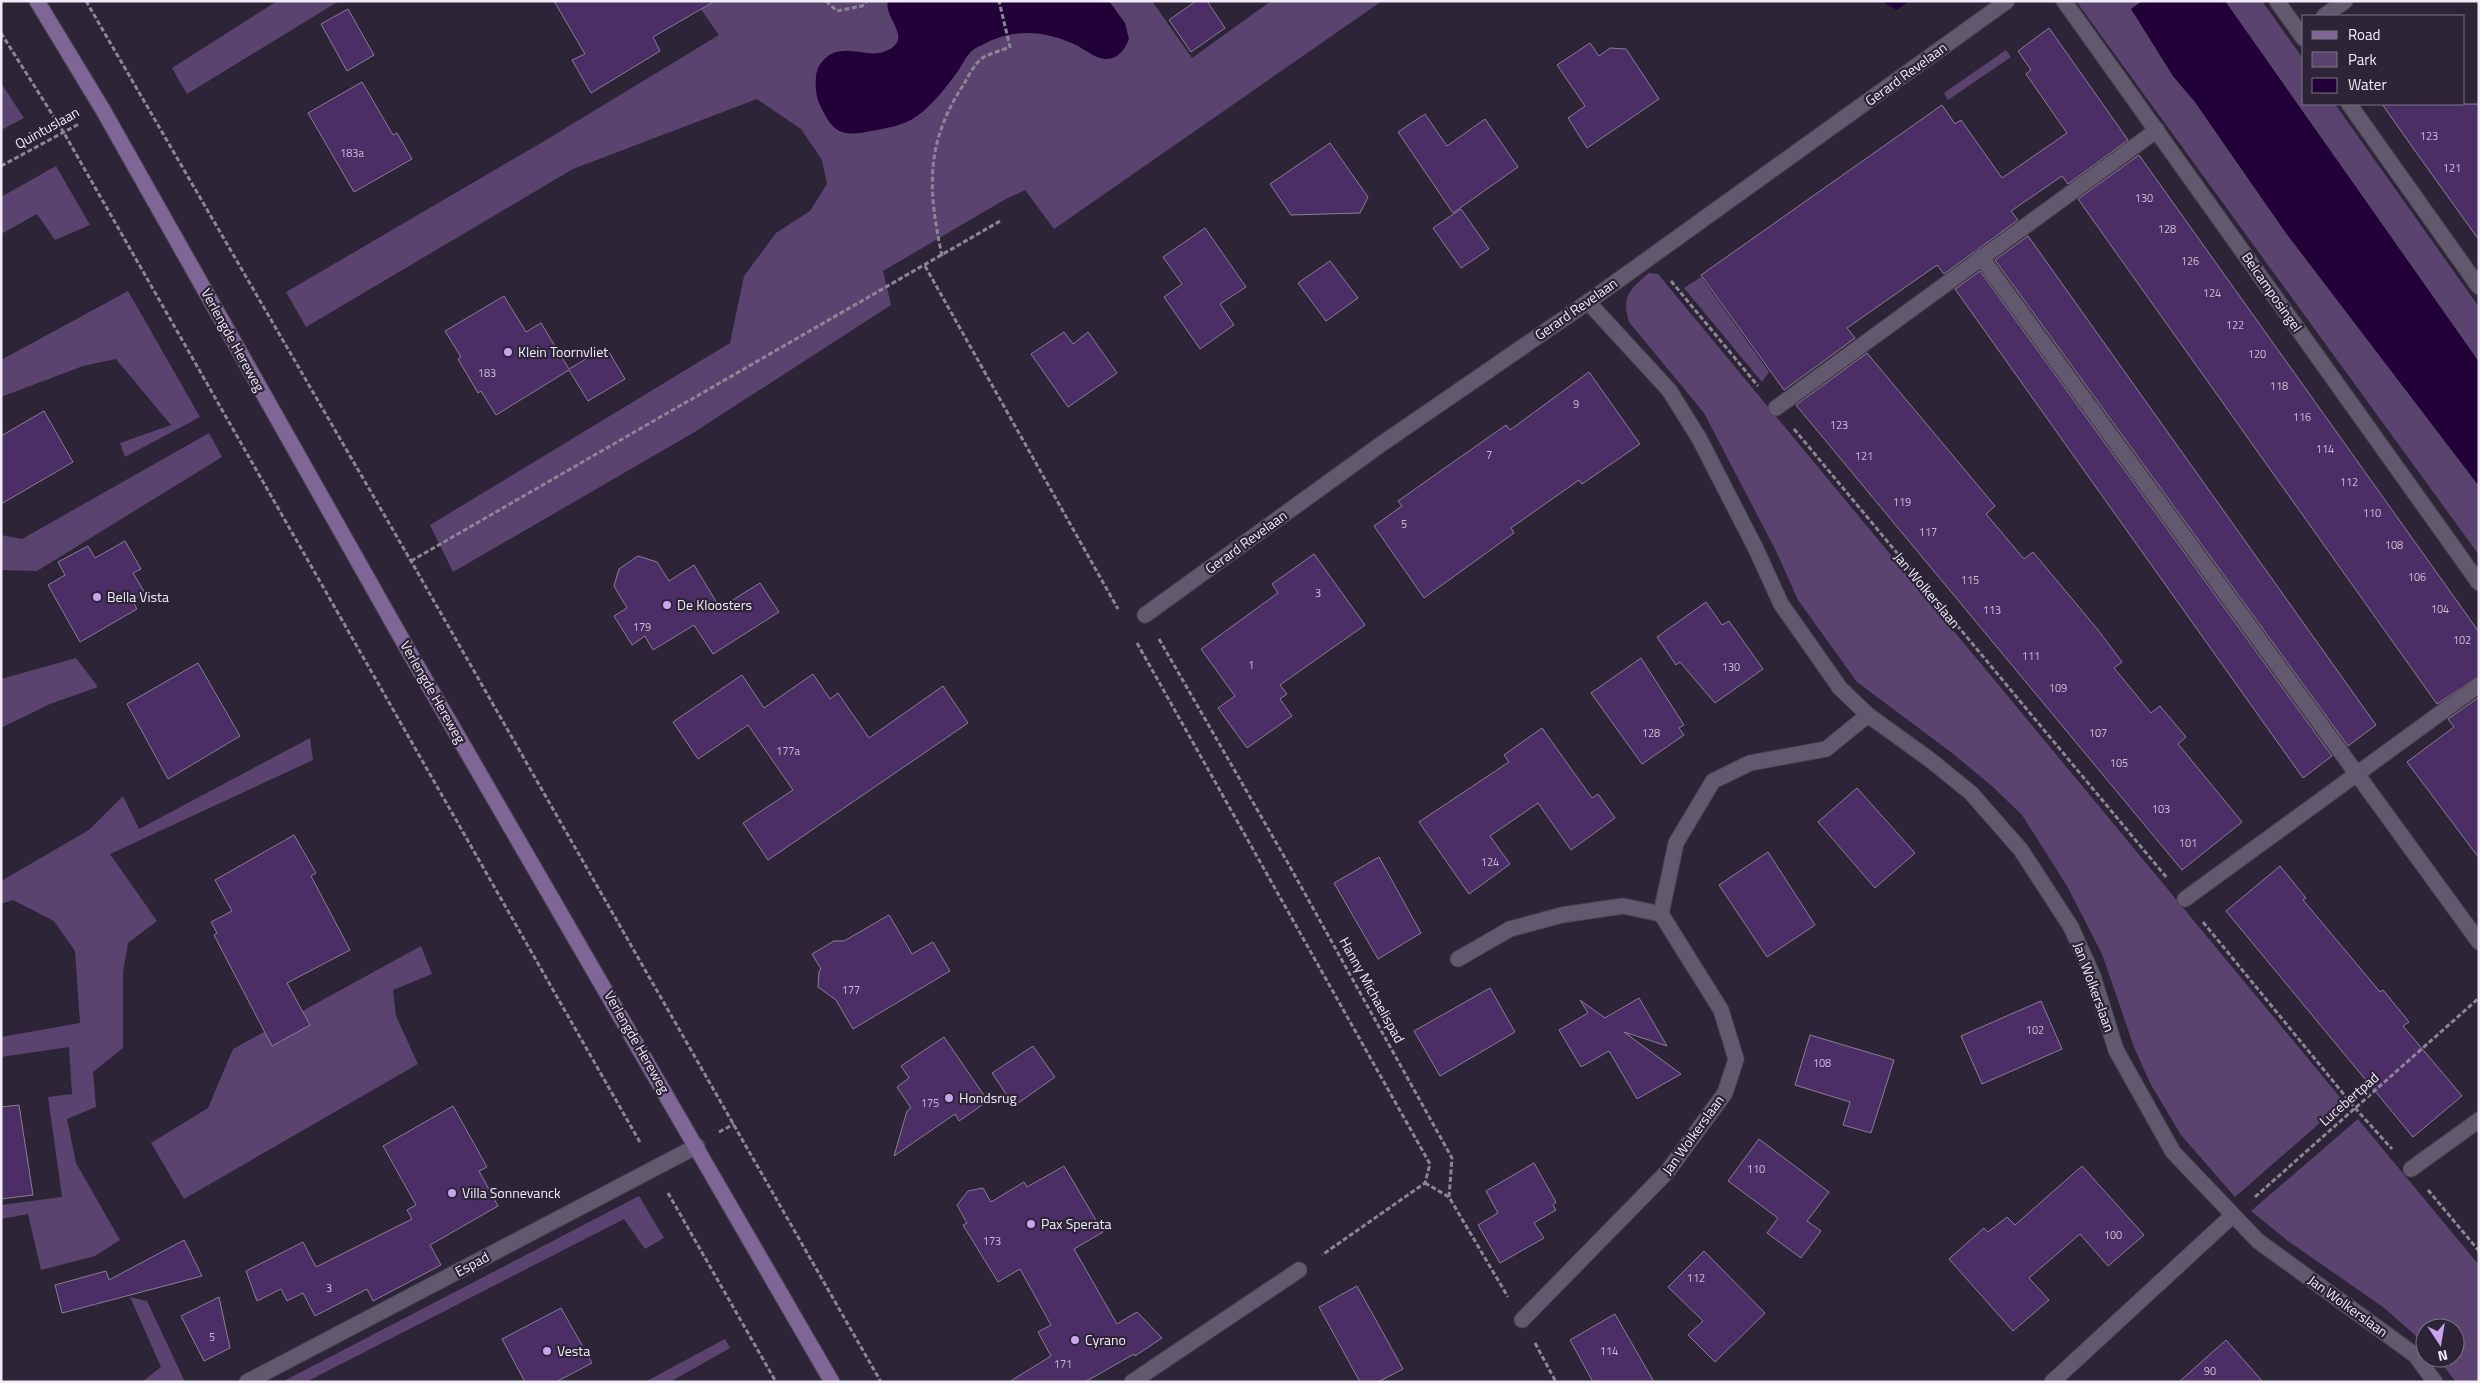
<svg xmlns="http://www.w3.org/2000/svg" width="2480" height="1383" viewBox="0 0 2480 1383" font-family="'Titillium Web',sans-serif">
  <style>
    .green { fill: #5a446f }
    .water { fill: #210137 }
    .building { fill: #4c2e66; stroke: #897e94 }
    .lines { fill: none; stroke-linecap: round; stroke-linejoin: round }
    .service-casing { stroke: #4b4352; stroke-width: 17 }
    .minor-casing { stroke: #4b4352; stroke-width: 17 }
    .secondary-casing { stroke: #4b4352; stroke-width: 17 }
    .path { stroke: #8c8594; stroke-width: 3; stroke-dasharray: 5 2.5; stroke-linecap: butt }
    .service { stroke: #63596e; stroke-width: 15 }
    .minor { stroke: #63596e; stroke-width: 15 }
    .secondary { stroke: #7e6696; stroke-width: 15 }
    .poi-dot { fill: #c9a5ee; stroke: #2d2437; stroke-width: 2 }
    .labels { text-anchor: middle; stroke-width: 4.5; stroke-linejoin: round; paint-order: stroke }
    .number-label { font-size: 11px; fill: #c8bcd4 }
    .street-label { font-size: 14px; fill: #f2ecf8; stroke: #2d2437 }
    .poi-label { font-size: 14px; fill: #f2ecf8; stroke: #2d2437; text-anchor: start }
  </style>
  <rect width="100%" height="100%" fill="#2d2437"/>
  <g class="green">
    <path d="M277,1H339L187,94L172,68Z"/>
    <path d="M695,1H1152L1192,58L1271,1H1382L1054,229L1025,190L1004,200L883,271L891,305L693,433L453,572L430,525L730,343L744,276L776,233L810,211L827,184L822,160L801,129L757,99L573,169L306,327L286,292L541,143L719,35Z"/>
    <path d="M2076,1H2142L2132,9L2173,76L2195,102L2286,233L2479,486V555Z"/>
    <path d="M2225,1H2262L2304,60V104H2335L2479,307V362Z"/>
    <path d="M2006,50L2011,57L1948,100L1944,93Z"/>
    <path d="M1,83L24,118L1,130Z"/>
    <path d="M56,166L90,225L55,240L37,214L1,234V197Z"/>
    <path d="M1649,273L1658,274L2344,1102L2235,1197L2181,1135L2150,1083L2134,1047L2102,954L2067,886L2022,815L1993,787L1952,753L1857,682L1798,600L1776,551L1704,413L1629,322C1621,296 1630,289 1649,273Z"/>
    <path d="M1701,277L1769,372L1762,382L1684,288Z"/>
    <path d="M128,291L200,417L125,457L120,443L171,425L116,359L83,366L1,397V360Z"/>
    <path d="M209,433L222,457L37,571L1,570V535L22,539Z"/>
    <path d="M76,658L98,687L50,704L1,728V679Z"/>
    <path d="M310,738L313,760L110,854L157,921L128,943L123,972V1048L93,1072L96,1107L67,1119L76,1163L120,1240L95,1256L41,1270L28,1214L1,1219V1205L62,1197L48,1097L72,1094L69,1047L1,1057V1037L80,1023L75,951L54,921L13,900L1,904V881L89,830L123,796L139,829Z"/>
    <path d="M421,946L432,974L393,990L396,1016L418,1064L184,1199L151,1143L208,1108L233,1049Z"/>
    <path d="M2358,1119L2479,1265V1382H2456L2437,1358H2455V1328H2425V1344L2383,1307L2288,1241L2251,1211Z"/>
    <path d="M639,1196L664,1238L645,1249L624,1219L306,1382H282Z"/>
    <path d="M130,1297L147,1301L185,1382H142L161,1367Z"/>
    <path d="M725,1339L730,1348L670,1382H645Z"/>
  </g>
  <g class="water">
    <path d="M888,1H1109L1125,23L1129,39C1125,49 1118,60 1105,59C1097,59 1085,50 1078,46C1049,32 1020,28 990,41C985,44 978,46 973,50C967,54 962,65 958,71C947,86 932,106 917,116C903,126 887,128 871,131C839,138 832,131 819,103C815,94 814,75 819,66C840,33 871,67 894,46C908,34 883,15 888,1Z"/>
    <path d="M1881,1H1909L1897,10Z"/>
    <path d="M2142,1H2225L2479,362V486L2286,233L2195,102L2173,76L2131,9Z"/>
  </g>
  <g class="building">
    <path d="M554,1H715L653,37L660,51L591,93L572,60L585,54Z"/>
    <path d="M1196,1H1207L1225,28L1191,52L1169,20Z"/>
    <path d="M348,9L374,55L347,71L321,24Z"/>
    <path d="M2049,28L2128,140L2068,184L2062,176L2011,211L2018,220L1944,274L1937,265L1847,328L1855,338L1784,390L1701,275L1942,105L1955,124L1961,120L2002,178L2067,133L2026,74L2031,70L2018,51Z"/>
    <path d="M1590,43L1599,56L1610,48L1626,49L1659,99L1587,148L1568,118L1585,106L1557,65Z"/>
    <path d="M362,82L393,135L397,133L412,159L354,192L308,113Z"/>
    <path d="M2382,104H2479V240L2413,148Z"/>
    <path d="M1425,114L1447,146L1485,119L1518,167L1453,213L1398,132Z"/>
    <path d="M1330,143L1368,197L1360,213L1291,215L1270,184Z"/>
    <path d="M2139,155L2479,632V676L2437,704L2078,199Z"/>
    <path d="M1461,209L1489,249L1461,268L1433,228Z"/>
    <path d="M1205,228L1246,287L1220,304L1234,325L1200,349L1164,297L1182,284L1163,257Z"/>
    <path d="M2028,236L2376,725L2348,746L1995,260Z"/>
    <path d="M1330,261L1358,298L1326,321L1298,283Z"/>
    <path d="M1980,271L2332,756L2303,778L1955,289Z"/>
    <path d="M504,296L526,332L541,323L569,369L606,347L625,379L588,401L569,370L496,415L481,391L478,393L458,359L461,357L445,331Z"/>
    <path d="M1064,332L1073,344L1088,332L1117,373L1068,407L1031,354Z"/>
    <path d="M1867,353L1995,506L1986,514L2024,559L2033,552L2098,630L2122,662L2114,668L2151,713L2160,706L2186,737L2178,744L2242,822L2182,870L1796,405Z"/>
    <path d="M1589,372L1640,444L1582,484L1579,480L1511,528L1514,533L1424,598L1374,526L1402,506L1398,501L1506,425L1510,430Z"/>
    <path d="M44,411L73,462L1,504V436Z"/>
    <path d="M125,541L141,569L133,573L145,593L132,600L137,609L80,642L48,585L65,575L58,562L88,546L95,558Z"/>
    <path d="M1314,554L1365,625L1280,685L1287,694L1280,699L1292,716L1247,748L1218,708L1235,696L1201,649L1278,593L1272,584Z"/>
    <path d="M638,556L657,562L669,581L694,565L720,608L760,583L779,612L713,654L694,625L653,650L645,636L632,645L614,616L627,608L614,586L619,569Z"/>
    <path d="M1706,602L1722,625L1729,621L1763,669L1715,703L1680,662L1676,665L1657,637Z"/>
    <path d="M1641,658L1684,725L1679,728L1684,735L1642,764L1591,693Z"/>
    <path d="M198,663L240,736L168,779L127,704Z"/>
    <path d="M813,674L830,699L838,693L869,738L943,686L968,723L768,860L743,823L793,790L748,725L698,759L673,722L742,675L764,708Z"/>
    <path d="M2479,697V858L2407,762L2454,727L2448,719Z"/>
    <path d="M1542,728L1592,798L1598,794L1615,818L1571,850L1538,803L1490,836L1510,864L1469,894L1419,822L1509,762L1504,755Z"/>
    <path d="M1857,788L1915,853L1875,888L1818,822Z"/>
    <path d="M294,835L316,873L311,876L350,950L287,983L310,1025L272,1046L214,935L217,933L211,922L232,911L215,880Z"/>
    <path d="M1768,852L1815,925L1767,957L1719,885Z"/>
    <path d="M1379,857L1421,933L1378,959L1334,883Z"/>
    <path d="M2280,866L2306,898L2303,900L2380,992L2383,990L2409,1022L2403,1026L2462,1096L2413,1137L2226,911Z"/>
    <path d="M889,915L912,954L933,942L950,971L853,1029L836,1000L818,987L819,971L821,969L812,954L834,941H844Z"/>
    <path d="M1490,988L1515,1032L1440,1076L1414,1031Z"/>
    <path d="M1639,998L1667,1046L1624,1032L1681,1074L1637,1099L1609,1051L1581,1067L1559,1030L1588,1013L1580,1000L1605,1018Z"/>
    <path d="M2041,1001L2062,1049L1982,1084L1961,1036Z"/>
    <path d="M1810,1035L1894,1060L1871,1133L1843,1125L1850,1102L1795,1085Z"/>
    <path d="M944,1037L988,1101L959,1121L955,1114L894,1156L907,1111L911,1108L897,1087L909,1078L901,1066Z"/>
    <path d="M1033,1046L1055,1077L1014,1106L992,1073Z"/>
    <path d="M19,1105L33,1195L1,1199V1107Z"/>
    <path d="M453,1106L487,1167L479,1171L498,1206L430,1245L441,1265L373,1301L367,1289L315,1316L303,1293L287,1301L281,1289L257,1301L246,1271L303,1242L316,1267L412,1219L407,1210L416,1205L383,1146Z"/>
    <path d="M1759,1139L1829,1192L1807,1221L1821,1231L1801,1258L1767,1233L1778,1218L1728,1181Z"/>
    <path d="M1534,1163L1556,1202L1553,1205L1556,1210L1534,1223L1544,1238L1500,1263L1478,1225L1498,1213L1486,1191Z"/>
    <path d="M1064,1166L1103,1232L1074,1249L1117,1324L1137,1312L1162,1338L1135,1356L1134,1354L1085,1382H1009L1051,1356L1038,1332L1051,1325L1020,1269L998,1282L963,1225L967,1223L957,1205L968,1191L983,1188L991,1202L1024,1182L1027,1187Z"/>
    <path d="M2082,1166L2144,1235L2108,1266L2080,1234L2029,1278L2049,1300L2013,1331L1949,1259L1984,1228L1988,1232L2007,1217L2015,1225Z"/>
    <path d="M184,1240L202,1276L62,1313L55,1285L106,1271L109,1280Z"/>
    <path d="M1704,1251L1765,1313L1715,1362L1688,1335L1703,1321L1668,1287Z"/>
    <path d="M1357,1286L1403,1369L1378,1382H1360L1319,1307Z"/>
    <path d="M219,1297L230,1348L204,1361L181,1316Z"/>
    <path d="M561,1308L592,1363L556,1382H525L502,1339Z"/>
    <path d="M1615,1314L1654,1382H1593L1570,1340Z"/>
    <path d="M2226,1340L2263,1382H2179Z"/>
  </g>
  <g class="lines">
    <g class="service-casing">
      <g id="service">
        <path d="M2324,16L2345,1"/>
        <path d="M1981,257L2479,942"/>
        <path d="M1776,408L2157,130"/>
        <path d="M2185,899L2479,685"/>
        <path d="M2411,1169L2479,1120"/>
        <path d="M1132,1382L1299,1270"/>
      </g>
    </g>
    <g class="minor-casing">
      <g id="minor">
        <path d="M2064,1L2479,583"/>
        <path d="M2277,1L2304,39"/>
        <path d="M2349,104L2479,287"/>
        <path d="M1588,302L1669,390L1699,438L1756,549L1781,604L1840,688L1868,715L1929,759L1971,793L2021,850L2071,927L2093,976L2116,1050L2173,1152L2258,1241L2415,1355L2435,1382"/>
        <path d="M1145,615L1380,445L1588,302L2007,1"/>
        <path d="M1458,959L1510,929L1562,915L1623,906L1661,914"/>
        <path d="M1522,1320L1667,1172L1725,1093L1736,1059L1721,1010L1661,914L1676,843L1713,781L1750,763L1826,749L1868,715"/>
        <path d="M247,1382L697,1146"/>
        <path d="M2052,1382L2233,1215"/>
      </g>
    </g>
    <g class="secondary-casing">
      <path id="secondary" d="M37,1L103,110L412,657L832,1382"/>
    </g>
    <g class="path">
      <path d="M86,1L411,561L881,1382"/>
      <path d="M826,1L837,11L862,6L867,1"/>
      <path d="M1,33L64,133L641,1144"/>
      <path d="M1,166L79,124"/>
      <path d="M942,256C928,190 925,145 962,87C967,79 972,68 979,61C985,54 1001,51 1010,47L999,1"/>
      <path d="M925,266L1118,609"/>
      <path d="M1671,281L1758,386"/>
      <path d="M1794,429L2167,878"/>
      <path d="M411,561L1002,220"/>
      <path d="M1159,639L1289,865L1452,1158L1449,1197L1508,1297"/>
      <path d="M1137,643L1430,1164L1425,1183L1322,1255"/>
      <path d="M2203,922L2355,1108L2392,1149"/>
      <path d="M719,1132L734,1124"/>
      <path d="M1425,1183L1449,1197"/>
      <path d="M2428,1190L2479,1251"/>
      <path d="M668,1193L776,1382"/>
      <path d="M2255,1197L2479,998"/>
      <path d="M1535,1343L1556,1382"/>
    </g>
    <use href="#service" class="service"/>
    <use href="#minor" class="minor"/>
    <use href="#secondary" class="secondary"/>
  </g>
  <g class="poi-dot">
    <circle cx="508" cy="352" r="5"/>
    <circle cx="97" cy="597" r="5"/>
    <circle cx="667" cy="605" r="5"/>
    <circle cx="949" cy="1098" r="5"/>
    <circle cx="452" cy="1193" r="5"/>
    <circle cx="1031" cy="1224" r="5"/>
    <circle cx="1075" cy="1340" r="5"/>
    <circle cx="547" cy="1351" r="5"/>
  </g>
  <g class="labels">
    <g class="number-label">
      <text x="2429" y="140">123</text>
      <text x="352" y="157">183a</text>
      <text x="2452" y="172">121</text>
      <text x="2144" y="202">130</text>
      <text x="2167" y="233">128</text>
      <text x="2190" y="265">126</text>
      <text x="2212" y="297">124</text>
      <text x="2235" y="329">122</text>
      <text x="2257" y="358">120</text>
      <text x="487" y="377">183</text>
      <text x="2279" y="390">118</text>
      <text x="1576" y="408">9</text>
      <text x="2302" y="421">116</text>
      <text x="1839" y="429">123</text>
      <text x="2325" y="453">114</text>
      <text x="1489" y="459">7</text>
      <text x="1864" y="460">121</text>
      <text x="2349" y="486">112</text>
      <text x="1902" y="506">119</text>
      <text x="2372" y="517">110</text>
      <text x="1404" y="528">5</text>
      <text x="1928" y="536">117</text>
      <text x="2394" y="549">108</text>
      <text x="2417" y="581">106</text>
      <text x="1970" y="584">115</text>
      <text x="1318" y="597">3</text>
      <text x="2440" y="613">104</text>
      <text x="1992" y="614">113</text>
      <text x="642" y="631">179</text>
      <text x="2462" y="644">102</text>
      <text x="2031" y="660">111</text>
      <text x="1251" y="669">1</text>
      <text x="1731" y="671">130</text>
      <text x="2058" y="692">109</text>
      <text x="1651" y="737">128</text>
      <text x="2098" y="737">107</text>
      <text x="788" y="755">177a</text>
      <text x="2119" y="767">105</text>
      <text x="2161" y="813">103</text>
      <text x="2188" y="847">101</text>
      <text x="1490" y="866">124</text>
      <text x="851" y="994">177</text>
      <text x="2035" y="1034">102</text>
      <text x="1822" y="1067">108</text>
      <text x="930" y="1107">175</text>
      <text x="1756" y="1173">110</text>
      <text x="2113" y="1239">100</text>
      <text x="992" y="1245">173</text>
      <text x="1696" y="1282">112</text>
      <text x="329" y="1292">3</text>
      <text x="212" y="1341">5</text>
      <text x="1609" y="1355">114</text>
      <text x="1063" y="1368">171</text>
      <text x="2210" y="1375">90</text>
    </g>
    <g class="street-label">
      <text transform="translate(1906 74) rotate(-36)" y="5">Gerard Revelaan</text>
      <text transform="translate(47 128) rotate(-29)" y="5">Quintuslaan</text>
      <text transform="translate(2272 292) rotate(55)" y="5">Belcamposingel</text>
      <text transform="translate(1576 309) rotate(-35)" y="5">Gerard Revelaan</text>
      <text transform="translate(233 340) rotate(61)" y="5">Verlengde Hereweg</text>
      <text transform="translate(1246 542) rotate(-36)" y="5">Gerard Revelaan</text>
      <text transform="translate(1927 590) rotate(50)" y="5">Jan Wolkerslaan</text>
      <text transform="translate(433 692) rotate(60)" y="5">Verlengde Hereweg</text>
      <text transform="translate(2094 987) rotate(70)" y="5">Jan Wolkerslaan</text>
      <text transform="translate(1372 990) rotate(61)" y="5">Hanny Michaelispad</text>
      <text transform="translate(637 1042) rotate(60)" y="5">Verlengde Hereweg</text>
      <text transform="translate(2349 1099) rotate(-41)" y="5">Lucebertpad</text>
      <text transform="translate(1693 1135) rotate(-54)" y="5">Jan Wolkerslaan</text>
      <text transform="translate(472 1264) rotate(-28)" y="5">Espad</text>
      <text transform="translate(2348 1306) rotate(36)" y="5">Jan Wolkerslaan</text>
    </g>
    <g class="poi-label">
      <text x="518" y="357">Klein Toornvliet</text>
      <text x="107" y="602">Bella Vista</text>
      <text x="677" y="610">De Kloosters</text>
      <text x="959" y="1103">Hondsrug</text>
      <text x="462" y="1198">Villa Sonnevanck</text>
      <text x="1041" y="1229">Pax Sperata</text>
      <text x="1085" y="1345">Cyrano</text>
      <text x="557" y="1356">Vesta</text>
    </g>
  </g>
  <rect width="2480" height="1383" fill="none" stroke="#f2ecf8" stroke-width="5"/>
  <rect x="2302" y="15" width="162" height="90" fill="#2d2437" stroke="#7c7484"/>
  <rect x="2312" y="31" width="25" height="8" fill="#7e6696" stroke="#7c7484"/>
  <text x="2348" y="40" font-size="15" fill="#f2ecf8">Road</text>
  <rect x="2312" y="52" width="25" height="15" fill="#5a446f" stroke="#7c7484"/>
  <text x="2348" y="65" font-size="15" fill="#f2ecf8">Park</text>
  <rect x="2312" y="78" width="25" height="15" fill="#210137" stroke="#7c7484"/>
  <text x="2348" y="90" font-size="15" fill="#f2ecf8">Water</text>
  <g transform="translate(2440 1343) rotate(168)"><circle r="24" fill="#2d2437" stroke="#7c7484"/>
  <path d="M0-4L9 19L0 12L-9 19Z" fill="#c9a5ee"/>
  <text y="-8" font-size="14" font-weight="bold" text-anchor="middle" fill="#f2ecf8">N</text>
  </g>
</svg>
